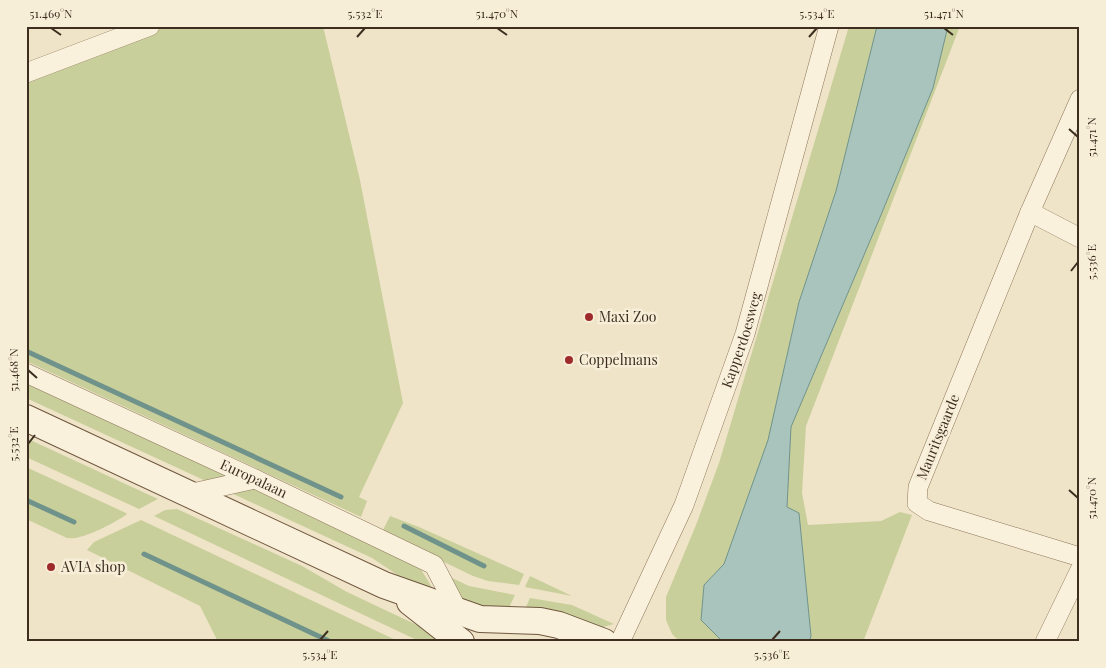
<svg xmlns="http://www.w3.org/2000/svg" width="1106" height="668" viewBox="0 0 1106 668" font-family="'Playfair Display',serif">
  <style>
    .green { fill: #c9cf9b }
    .water { fill: #a9c4bc; stroke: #6f938a }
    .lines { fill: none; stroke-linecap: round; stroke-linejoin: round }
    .stream { stroke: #6f938a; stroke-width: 5 }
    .street-casing { stroke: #8d765c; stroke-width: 20 }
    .secondary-casing { stroke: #6f573f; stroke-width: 28 }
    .street { stroke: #faf1dc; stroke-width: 19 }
    .secondary { stroke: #faf1dc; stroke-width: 26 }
    .ticks { fill: none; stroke: #3d2e20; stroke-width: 2 }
    .poi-dot { fill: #9e2a2b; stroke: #f7eed8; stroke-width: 2 }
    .labels { text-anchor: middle; stroke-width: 5; stroke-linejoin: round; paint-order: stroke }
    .poi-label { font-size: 14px; fill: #3d2e20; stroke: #f7eed8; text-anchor: start }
    .street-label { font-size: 14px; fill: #3d2e20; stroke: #f7eed8 }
    .neatline { fill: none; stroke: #3d2e20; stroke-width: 2 }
    .ticks-label { font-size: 12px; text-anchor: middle; fill: #3d2e20 }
  </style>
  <rect width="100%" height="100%" fill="#f0e4c8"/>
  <g class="green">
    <path d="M168,26H323L360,180L403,403L359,497L367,501L361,517L26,361V82Z"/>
    <path d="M849,26H877L836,191L799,302L769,440L724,564L704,585L701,620L723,642H680L672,634L666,620V597L696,525L719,463Z"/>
    <path d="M948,26H960L806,426L802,493L808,525L881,521L900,512L912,515L863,642H809L811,636L799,513L787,507L791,427L881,215L933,88Z"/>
    <path d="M26,380L231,474L208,482L26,398Z"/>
    <path d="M26,438L158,499L139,509L26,457Z"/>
    <path d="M26,467L126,513L127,514C115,523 81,541 67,538L26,519Z"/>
    <path d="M249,486L419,566L436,594L414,586L372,558L229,492Z"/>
    <path d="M177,509L302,566L347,592L453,642H421L154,516L165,510Z"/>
    <path d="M390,516L419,527L524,574L519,585L488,581L473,576L382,532Z"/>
    <path d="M141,520L400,642H218L200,606L87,550L94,542Z"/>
    <path d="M530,576L572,596L525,587Z"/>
    <path d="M450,577L469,586L515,595L506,614L467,605L449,580Z"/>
    <path d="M530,598L572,605L614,624L596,629L523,614Z"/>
  </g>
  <path class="water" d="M877,26H948L933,88L881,215L791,427L787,507L799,513L811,636L809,642H723L701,620L704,585L724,564L768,440L799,302L836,191Z"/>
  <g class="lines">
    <g class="stream">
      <path d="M26,351L341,497"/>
      <path d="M26,500L74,522"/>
      <path d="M404,526L484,566"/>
      <path d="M144,554L331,642"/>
    </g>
    <g class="street-casing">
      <g id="street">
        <path d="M26,73L150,26"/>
        <path d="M1080,99L1030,212L918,487L917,503L929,511L1080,557"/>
        <path d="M1030,212L1080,238"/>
        <path id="s1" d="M26,373L255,479L434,565L458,611"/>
        <path d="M188,494L255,479"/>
        <path id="s2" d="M620,642L684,505L745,334L829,26"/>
        <path d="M1045,642L1080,570"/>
      </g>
    </g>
    <g class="secondary-casing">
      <g id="secondary">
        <path d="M26,418L384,585L480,619L540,621L559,625L604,642"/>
        <path d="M410,602L461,642"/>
      </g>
    </g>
    <use href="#street" class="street"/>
    <use href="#secondary" class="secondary"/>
  </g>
  <path class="ticks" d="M51,28L61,35M497,28L507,35M944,28L953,35M357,37L365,28M809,37L817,28M1069,129L1078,137M1071,271L1078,262M28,370L37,378M28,444L35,435M1069,490L1078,498M320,640L328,631M772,640L780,631"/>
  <g class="poi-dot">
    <circle cx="589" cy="317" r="5"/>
    <circle cx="569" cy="360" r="5"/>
    <circle cx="51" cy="567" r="5"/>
  </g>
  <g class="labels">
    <g class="poi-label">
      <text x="599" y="322">Maxi Zoo</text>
      <text x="579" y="365">Coppelmans</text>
      <text x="61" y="572">AVIA shop</text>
    </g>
    <g class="street-label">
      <text dy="5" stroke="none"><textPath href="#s2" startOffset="326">Kapperdoesweg</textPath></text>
      <text transform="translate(938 437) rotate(-68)" y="5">Mauritsgaarde</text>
      <text dy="5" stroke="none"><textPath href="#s1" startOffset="251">Europalaan</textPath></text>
    </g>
  </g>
  <rect width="1106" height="668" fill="none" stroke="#f7eed8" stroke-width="55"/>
  <rect x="28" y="28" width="1050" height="612" class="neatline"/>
  <g class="ticks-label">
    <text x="51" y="18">51.469°N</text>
    <text x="365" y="18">5.532°E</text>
    <text x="497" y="18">51.470°N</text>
    <text x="817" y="18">5.534°E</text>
    <text x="944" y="18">51.471°N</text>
    <text transform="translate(1092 137) rotate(-90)" y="4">51.471°N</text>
    <text transform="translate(1092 262) rotate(-90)" y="4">5.536°E</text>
    <text transform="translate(14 370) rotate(-90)" y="4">51.468°N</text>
    <text transform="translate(14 444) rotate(-90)" y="4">5.532°E</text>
    <text transform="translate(1092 498) rotate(-90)" y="4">51.470°N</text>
    <text x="320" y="659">5.534°E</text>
    <text x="772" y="659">5.536°E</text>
  </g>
</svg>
